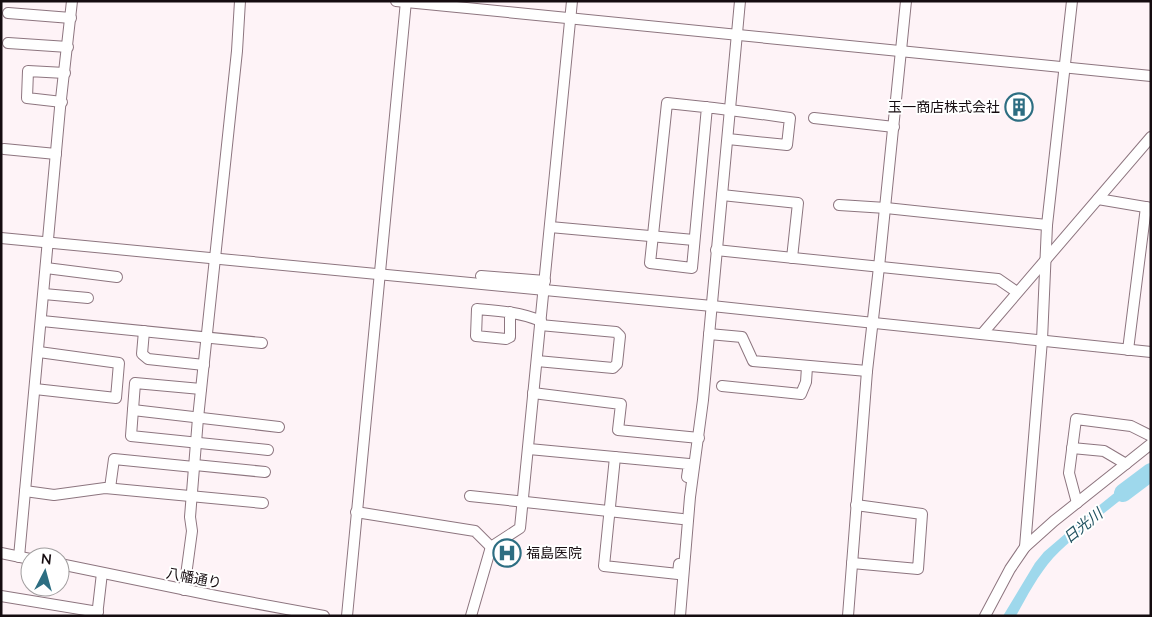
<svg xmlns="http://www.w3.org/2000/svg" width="1152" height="617" viewBox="0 0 1152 617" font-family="Lato,'Noto Sans JP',sans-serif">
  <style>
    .water { fill: #9ed8ec }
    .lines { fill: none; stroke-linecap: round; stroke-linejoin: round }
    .river { stroke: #9ed8ec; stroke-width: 18 }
    .minor-casing { stroke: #8d757f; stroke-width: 12 }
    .minor { stroke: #fff; stroke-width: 10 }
    .labels { text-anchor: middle; stroke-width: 4; stroke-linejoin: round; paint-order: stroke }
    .poi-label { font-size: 14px; fill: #150c10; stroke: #fff; text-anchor: end }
    .street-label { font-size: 14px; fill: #150c10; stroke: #fff }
    .water-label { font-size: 15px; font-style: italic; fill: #215260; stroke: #fff }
  </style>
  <rect width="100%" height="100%" fill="#fef3f7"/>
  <path class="water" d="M1138,474L1145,481C1115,505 1079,531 1053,558C1038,575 1027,596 1016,616H1003L1035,563L1044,552L1086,516Z"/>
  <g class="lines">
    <path class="river" d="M1123,493L1151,472"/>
    <g class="minor-casing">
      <g id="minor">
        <path d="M396,1L1151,76"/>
        <path d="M8,13L71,18"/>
        <path d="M8,43L68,47"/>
        <path d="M62,102L27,98L28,71L65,73"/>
        <path d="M707,107L692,268L650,263L667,103C708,107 749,112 790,118L787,145L728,139"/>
        <path d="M814,118L894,127"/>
        <path d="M4,149L56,154"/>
        <path d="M722,195L798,203L792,258"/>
        <path d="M1098,199L1151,208"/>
        <path d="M839,205L886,208L1047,225"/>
        <path d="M550,227L694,240"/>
        <path d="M1,238L712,306L1151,352"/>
        <path d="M716,250L998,279L1017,292"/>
        <path d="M46,268L117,277"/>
        <path d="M481,276L545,281"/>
        <path d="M44,294L88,298"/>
        <path d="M510,312V337L506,339L476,336L477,309C500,311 519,312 541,321"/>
        <path d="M42,321L262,343"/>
        <path d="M144,331L142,354L148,359L204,365"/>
        <path d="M709,334L742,337L753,361L867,371"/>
        <path d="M982,334L1151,137"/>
        <path d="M1128,350L1146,207"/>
        <path d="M537,361L613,368L617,364L620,336L616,332L540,325"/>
        <path d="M722,386L801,394L806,382L807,367"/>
        <path d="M35,389L116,398L119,363L39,352"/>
        <path d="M201,389L135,383L131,436L268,450"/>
        <path d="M533,393L621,404L618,430L699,438"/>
        <path d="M133,410L279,427"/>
        <path d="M1072,448L1104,451L1126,464"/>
        <path d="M529,449L689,464L687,477"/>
        <path d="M615,457L604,566L678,574L679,564"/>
        <path d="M195,465L265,472"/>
        <path d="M110,488L114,459L194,467"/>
        <path d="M25,491L54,495L105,488L263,503"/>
        <path d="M470,496L682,519"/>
        <path d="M1077,503L1069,473L1076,419L1131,426L1151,436"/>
        <path d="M356,512L475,531L491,547"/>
        <path d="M1025,547L1042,340L1047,225L1072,1"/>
        <path d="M1,553L30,559"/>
        <path d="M19,557L60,108L72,1"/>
        <path d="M852,563L918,569L922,514L856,505"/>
        <path d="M60,564L216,596L324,616"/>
        <path d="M184,590L192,531L190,517L198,418L237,51L240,1"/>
        <path d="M1,596L98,612"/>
        <path d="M97,616L102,573"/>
        <path d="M347,616L406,1"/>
        <path d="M471,616L491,547L520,528L572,1"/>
        <path d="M680,616L690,497L703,400L740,1"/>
        <path d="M848,616L867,371L879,267L906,1"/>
        <path d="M985,616L1010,569L1025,547L1054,521L1151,444"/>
      </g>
    </g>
    <use href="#minor" class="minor"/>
  </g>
  <defs>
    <g id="building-ring" transform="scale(1.4375)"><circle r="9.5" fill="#fff" stroke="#2d6e82" stroke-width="1.5"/><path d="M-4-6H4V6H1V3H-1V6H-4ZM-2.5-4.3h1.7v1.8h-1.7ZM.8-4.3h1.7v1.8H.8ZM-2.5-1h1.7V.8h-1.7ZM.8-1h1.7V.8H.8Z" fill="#2d6e82"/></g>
    <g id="hospital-ring" transform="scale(1.4375)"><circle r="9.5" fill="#fff" stroke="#2d6e82" stroke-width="1.5"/><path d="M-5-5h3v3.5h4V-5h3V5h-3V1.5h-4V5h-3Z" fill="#2d6e82"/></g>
  </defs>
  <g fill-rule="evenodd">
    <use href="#building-ring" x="1019" y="107"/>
    <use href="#hospital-ring" x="507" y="553"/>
  </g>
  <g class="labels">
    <g class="poi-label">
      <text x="1000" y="112">玉一商店株式会社</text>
      <text x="526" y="558" text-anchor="start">福島医院</text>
    </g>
    <g class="street-label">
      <text transform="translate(194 578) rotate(11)" y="5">八幡通り</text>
    </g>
    <g class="water-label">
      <text transform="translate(1083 526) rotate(-39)" y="5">日光川</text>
    </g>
  </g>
  <rect width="1152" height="617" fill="none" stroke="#150c10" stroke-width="5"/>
  <g transform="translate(45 572) rotate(6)"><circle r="24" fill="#ffffff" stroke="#a19e9f"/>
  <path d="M0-4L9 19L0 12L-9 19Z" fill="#2d6e82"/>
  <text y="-8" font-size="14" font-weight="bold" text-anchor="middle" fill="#150c10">N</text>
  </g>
</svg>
